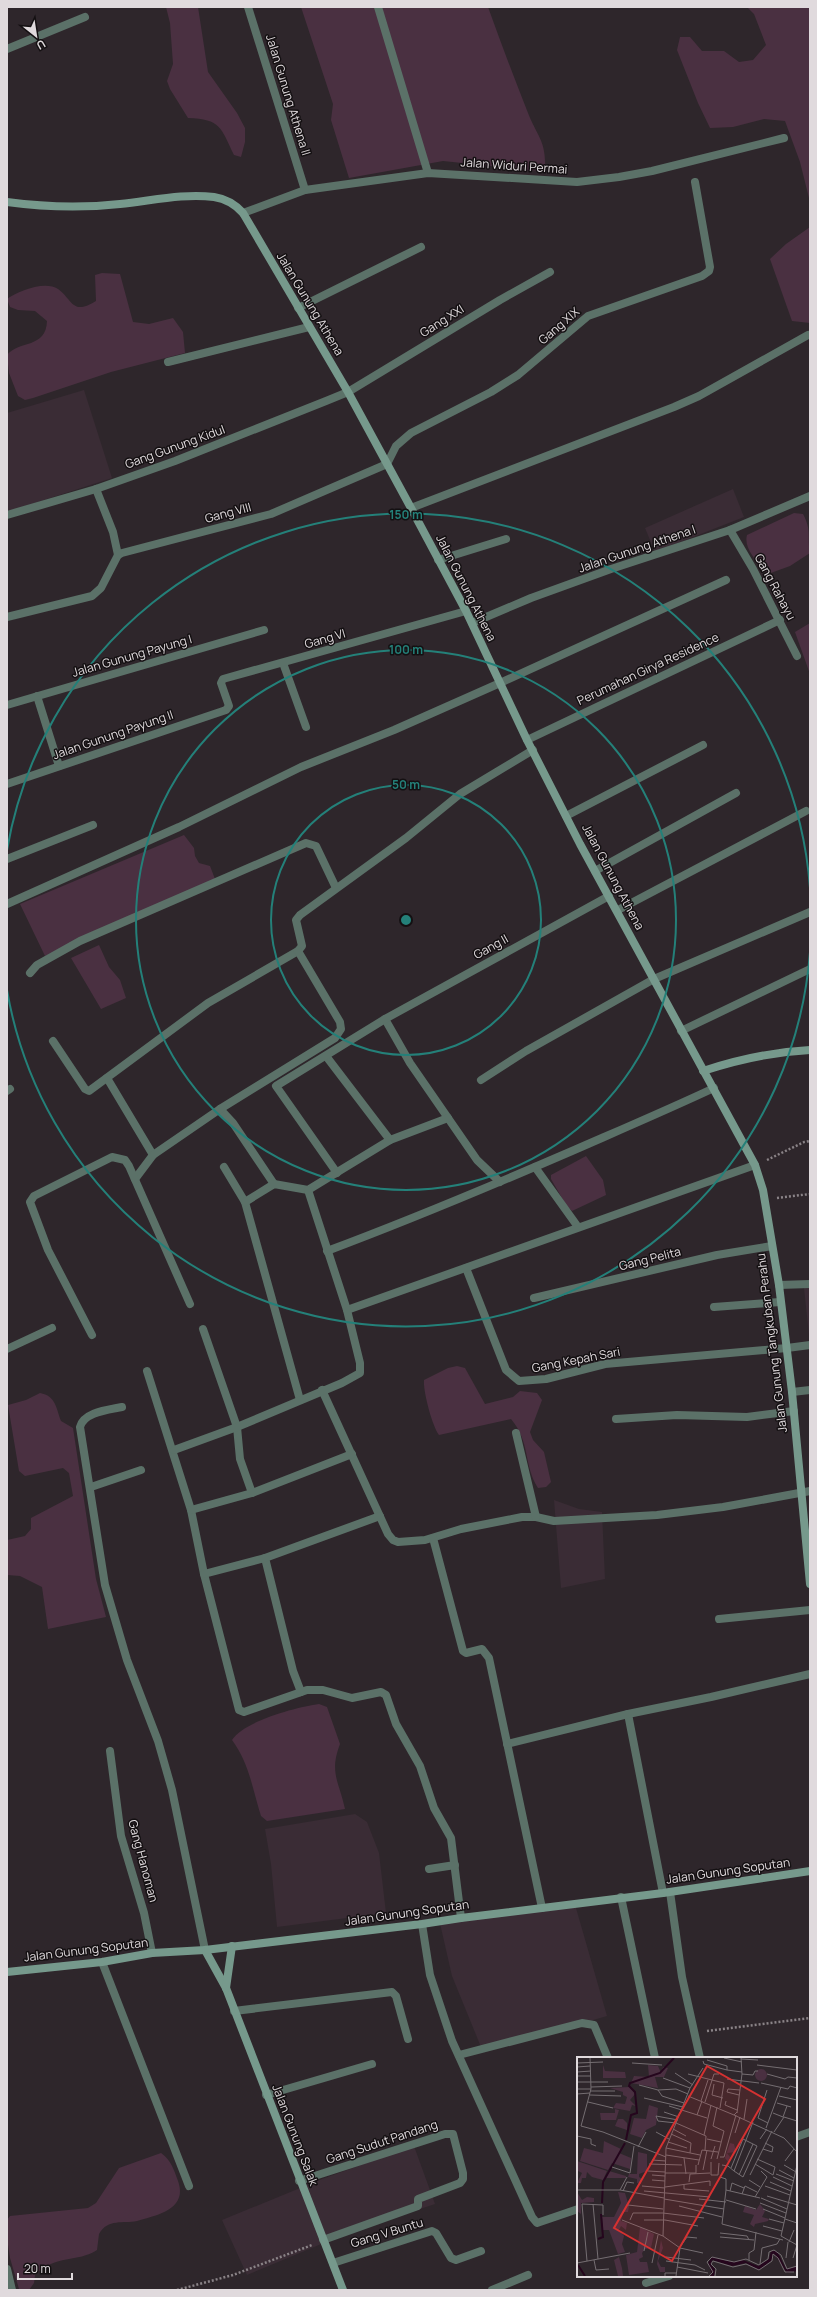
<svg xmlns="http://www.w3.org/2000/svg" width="817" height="2297" viewBox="0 0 817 2297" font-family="Manrope,sans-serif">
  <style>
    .built { fill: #3a2c35 }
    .green { fill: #4a3041 }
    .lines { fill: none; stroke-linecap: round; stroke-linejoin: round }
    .path { stroke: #8a8387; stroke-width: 2.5; stroke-dasharray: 2 2; stroke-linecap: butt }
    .lane { stroke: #5b7168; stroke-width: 8 }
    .street { stroke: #5b7168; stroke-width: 8 }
    .secondary { stroke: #76998c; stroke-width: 8 }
    .ring { fill: none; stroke: #248079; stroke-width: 2 }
    .labels { text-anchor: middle; stroke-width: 3; stroke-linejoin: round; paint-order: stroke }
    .street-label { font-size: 12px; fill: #e0dadd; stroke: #141012 }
    .inset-river { fill: none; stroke: #25061d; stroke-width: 2 }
    .inset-road { fill: none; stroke: #756e72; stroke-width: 1 }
    .view { fill: #d63131; fill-opacity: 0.15; stroke: #d63131; stroke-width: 2 }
    .inset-edge { fill: none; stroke: #e0dadd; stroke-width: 2 }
    .centre { fill: #248079; stroke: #141012; stroke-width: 2 }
    .ring-label { font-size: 12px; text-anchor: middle; font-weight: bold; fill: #248079; stroke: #141012; stroke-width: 3; stroke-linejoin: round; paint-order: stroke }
  </style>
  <rect width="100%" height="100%" fill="#2e262b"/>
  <g class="built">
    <path d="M84,390L112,478L7,512V413Z"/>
    <path d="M733,489L744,517L655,552L645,528Z"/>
    <path d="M804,1288H810V1344Z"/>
    <path d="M554,1500L579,1509L602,1512L605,1579L561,1588Z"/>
    <path d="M355,1814L367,1822L379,1853L386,1913L277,1927L271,1864L265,1829Z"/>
    <path d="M574,1901L607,2016L483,2052L452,1976L439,1919Z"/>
    <path d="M414,2146L435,2204L343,2235L247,2275L222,2220L322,2179Z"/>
  </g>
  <g class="green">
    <path d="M166,7H198L208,72L237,113L245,128V142L241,157L234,155C221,128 221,119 188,118L170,89L167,81L173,64L170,23Z"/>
    <path d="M301,7H488C501,43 514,78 528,113C537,136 546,141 545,167L540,171L443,161L349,178L331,120L333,104Z"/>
    <path d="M747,7H810V202L800,162L785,121L764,119L733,127L710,128L698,103L677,50L680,37H690L702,51H724L739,62L753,60L766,45L754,14Z"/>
    <path d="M810,227V323L792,321L770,259L786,244Z"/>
    <path d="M102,273L120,274L133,322L149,324L173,318L183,332L185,353L111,372L33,398L25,400L18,396L9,373L7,355C19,340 46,349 47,321L35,311L18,310L10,307L7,299C18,291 45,280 58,289C73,300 72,316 96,301L95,275Z"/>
    <path d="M794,513L803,514C812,531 807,536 810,553L790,566L768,574C759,564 743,549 747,535Z"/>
    <path d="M810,623V674L795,632Z"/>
    <path d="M184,835L194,848L195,856L199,863L210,866L215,879L45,956L20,904Z"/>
    <path d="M99,945L109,967L120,980L126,998L101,1009L71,958Z"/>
    <path d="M586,1156L603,1180L606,1195L572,1211L566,1205L551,1179V1175Z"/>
    <path d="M457,1366L465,1368L485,1404L513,1397L520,1391L537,1393L542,1400L530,1432L533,1440L544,1452L551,1482L546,1487L538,1488C523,1464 531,1443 511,1419L439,1435C432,1425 423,1391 424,1380L448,1368Z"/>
    <path d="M40,1393C56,1396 56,1408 61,1421L73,1428L96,1579L106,1617L48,1629L42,1587L20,1576L7,1575V1540L25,1536L31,1529V1518L73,1496L69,1473L63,1468L25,1476L19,1471L8,1405L26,1400Z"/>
    <path d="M319,1704L327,1707L340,1744C329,1773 339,1781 345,1809L267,1821L261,1816C252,1788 250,1765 232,1740C244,1721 297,1707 319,1704Z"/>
    <path d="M161,2153C171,2160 174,2170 178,2181C188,2209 158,2215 137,2221C123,2224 108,2218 99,2234L97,2250C77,2263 56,2254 35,2275L34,2283L29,2290L19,2289L10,2258L7,2238V2220L10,2216L88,2208L96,2203L119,2168Z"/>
  </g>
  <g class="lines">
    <g class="path">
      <path d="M767,1160L804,1142L810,1141"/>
      <path d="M777,1198L810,1194"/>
      <path d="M707,2031L810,2018"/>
      <path d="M177,2290L233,2275L312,2245"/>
    </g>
    <path class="lane" d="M787,1348L810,1345"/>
    <g class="street">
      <path d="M248,7L305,190"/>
      <path d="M378,7L428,173"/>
      <path d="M7,49L85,17"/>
      <path d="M243,213L305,190L428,173L577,182L619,177L652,171L784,138"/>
      <path d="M298,308L421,247"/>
      <path d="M168,362L309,327"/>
      <path d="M96,489L113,532L118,555"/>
      <path d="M411,508L674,407L699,396L808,335"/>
      <path d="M7,515L96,489L175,461L326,401L348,392L500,300L550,272"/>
      <path d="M730,530L753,569L797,656"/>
      <path d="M438,560L506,539"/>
      <path d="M7,617L92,596L101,588L118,555L122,553L271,514L387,464L396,446L411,433L491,392L518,375L588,316L702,276L709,271L710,267L695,182"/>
      <path d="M472,623L531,598L611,569L730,530L810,496"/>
      <path d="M283,663L306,727"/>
      <path d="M37,696L59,766"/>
      <path d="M7,705L264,630"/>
      <path d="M527,740L780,620"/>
      <path d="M7,784L226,710L229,706L221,683L223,679L466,611"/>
      <path d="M566,816L703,745"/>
      <path d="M7,859L93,825"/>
      <path d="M595,871L736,793"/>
      <path d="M7,904L179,827L301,767L394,730L500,683L726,580"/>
      <path d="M618,910L806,811"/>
      <path d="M30,973L37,965L80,941L306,843L316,846L336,888"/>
      <path d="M385,1019L410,1063L477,1160L500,1182"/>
      <path d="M681,1031L810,969"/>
      <path d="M53,1041L85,1089L89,1091L208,1003L298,951L302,946L296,920L300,915L406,838L460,794L533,750"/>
      <path d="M326,1056L390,1140"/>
      <path d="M107,1078L153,1155"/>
      <path d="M481,1080L526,1051L654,979L810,912"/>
      <path d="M7,1091L10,1089"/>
      <path d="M220,1109L233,1123L274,1184"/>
      <path d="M224,1167L245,1202L300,1400"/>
      <path d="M535,1167L578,1227"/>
      <path d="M337,1173L276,1086L385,1019L609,896"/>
      <path d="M135,1179L153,1155L220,1109L335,1038L341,1029L340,1022L298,951"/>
      <path d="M245,1202L274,1184L308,1190L390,1140L448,1118"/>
      <path d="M327,1251C410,1220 491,1186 572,1151C620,1130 667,1110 714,1088"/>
      <path d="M466,1268L506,1370L519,1381L546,1379L605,1364L787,1348"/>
      <path d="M779,1285L810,1284"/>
      <path d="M534,1298L717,1255L772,1246"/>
      <path d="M714,1307L780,1302"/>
      <path d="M347,1310L755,1165"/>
      <path d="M203,1329L237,1427L240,1459L252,1493"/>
      <path d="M92,1335L48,1250L30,1202L34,1196L112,1157L125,1160L129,1166L190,1304"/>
      <path d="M7,1349L52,1328"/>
      <path d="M147,1371L191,1510L204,1574L239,1710L244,1712L307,1690H323L352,1698L381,1692L386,1695L396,1724L420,1766L434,1808L451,1838L461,1918"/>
      <path d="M322,1390L388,1534L393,1540L398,1542L425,1540L461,1529L522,1517H536L554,1521L657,1515L723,1507L810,1491"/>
      <path d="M792,1392L810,1390"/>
      <path d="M122,1407C108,1410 84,1412 80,1427L105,1585L127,1660L158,1741L172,1790L205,1950"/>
      <path d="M616,1419L677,1415L747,1417L794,1411"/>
      <path d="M516,1433L536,1517"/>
      <path d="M174,1450L237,1427L342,1383L360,1373V1363L347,1310L308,1190"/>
      <path d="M91,1487L141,1470"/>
      <path d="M191,1510L252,1493L352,1454"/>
      <path d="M433,1538L463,1651L466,1653L482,1649L489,1658L542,1908"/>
      <path d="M265,1558L293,1671L301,1692"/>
      <path d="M204,1574L265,1558L380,1516"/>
      <path d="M719,1619L810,1610"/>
      <path d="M628,1714L663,1893"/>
      <path d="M507,1744L628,1714L711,1697L810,1674"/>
      <path d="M110,1751L121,1836L144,1913L152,1953"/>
      <path d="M429,1869L455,1865"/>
      <path d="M670,1892L682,1977L700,2058"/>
      <path d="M621,1897L655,2058"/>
      <path d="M422,1924L430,1975L452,2041L532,2217L537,2223L578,2209"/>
      <path d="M102,1962L189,2186"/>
      <path d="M234,2011L392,1992L396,1996L408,2039"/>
      <path d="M459,2055L582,2023L594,2025L608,2058"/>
      <path d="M266,2095L372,2064"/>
      <path d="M796,2137L810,2132"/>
      <path d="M299,2181L445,2134H453L463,2173V2179L460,2183L418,2199V2206L323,2240"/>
      <path d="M333,2263L432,2231L436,2233L451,2258L456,2260L481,2251"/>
      <path d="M7,2269L12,2290"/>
      <path d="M646,2283L669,2276"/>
      <path d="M492,2290L528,2275"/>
    </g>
    <g class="secondary">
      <path d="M7,202C44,207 83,208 120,204C151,201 183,193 214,197C227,199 235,204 243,213L348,392L411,508L466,611L527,740L580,844L755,1165L763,1190L779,1285L792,1392L810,1584"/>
      <path d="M703,1071C739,1059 772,1052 810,1050"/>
      <path d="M205,1950L226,1988L343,2290"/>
      <path d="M7,1972L102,1962L152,1953L205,1950L422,1924L461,1918L663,1893L810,1871"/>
      <path d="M226,1988L232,1946"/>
    </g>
  </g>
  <g class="ring">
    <circle cx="406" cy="920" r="135"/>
    <circle cx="406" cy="920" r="270"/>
    <path d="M810 952A405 405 0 0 1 7 990M7 850A405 405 0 0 1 810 888"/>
  </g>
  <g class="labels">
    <g class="street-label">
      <text transform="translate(288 95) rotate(73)" y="4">Jalan Gunung Athena II</text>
      <text transform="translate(514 166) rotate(4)" y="4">Jalan Widuri Permai</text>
      <text transform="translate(310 304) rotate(59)" y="4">Jalan Gunung Athena</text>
      <text transform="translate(442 321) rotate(-32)" y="4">Gang XXI</text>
      <text transform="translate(559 326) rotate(-41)" y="4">Gang XIX</text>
      <text transform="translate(175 447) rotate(-20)" y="4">Gang Gunung Kidul</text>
      <text transform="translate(228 513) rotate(-15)" y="4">Gang VIII</text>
      <text transform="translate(637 549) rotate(-19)" y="4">Jalan Gunung Athena I</text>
      <text transform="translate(775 587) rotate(62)" y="4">Gang Rahayu</text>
      <text transform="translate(466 588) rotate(63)" y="4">Jalan Gunung Athena</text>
      <text transform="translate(325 639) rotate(-16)" y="4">Gang VI</text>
      <text transform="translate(132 656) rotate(-16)" y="4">Jalan Gunung Payung I</text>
      <text transform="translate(648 669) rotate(-25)" y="4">Perumahan Girya Residence</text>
      <text transform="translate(113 735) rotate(-19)" y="4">Jalan Gunung Payung II</text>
      <text transform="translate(613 877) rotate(62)" y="4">Jalan Gunung Athena</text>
      <text transform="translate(491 947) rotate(-29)" y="4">Gang II</text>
      <text transform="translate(650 1259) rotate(-14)" y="4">Gang Pelita</text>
      <text transform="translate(772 1343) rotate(-97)" y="4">Jalan Gunung Tangkuban Perahu</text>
      <text transform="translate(576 1360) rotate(-11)" y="4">Gang Kepah Sari</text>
      <text transform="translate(143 1861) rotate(75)" y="4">Gang Hanoman</text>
      <text transform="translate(728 1871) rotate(-8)" y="4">Jalan Gunung Soputan</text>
      <text transform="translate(407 1913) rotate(-8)" y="4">Jalan Gunung Soputan</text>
      <text transform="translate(86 1950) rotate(-7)" y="4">Jalan Gunung Soputan</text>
      <text transform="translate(295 2135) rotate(69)" y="4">Jalan Gunung Salak</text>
      <text transform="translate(382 2142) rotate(-18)" y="4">Gang Sudut Pandang</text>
      <text transform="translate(387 2233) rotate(-17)" y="4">Gang V Buntu</text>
    </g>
  </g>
  <g transform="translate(577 2057)">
    <rect width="220" height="220" fill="#2e262b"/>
    <path d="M26,8L28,14L48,15L49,21H26ZM71,8L81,9L84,16L86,10L91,11L87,20H78L81,31L54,26L57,19L72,20ZM178 18a6 6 0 1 1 12 0a6 6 0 1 1-12 0ZM53,30L58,37L53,43L59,49L55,48L53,54L36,51L39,46L48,47L50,40L46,38V35L33,31ZM72,48L81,51L79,68L69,73L65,81L53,77L57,61L69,62ZM38,52L42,53L39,63H24L23,56H38ZM41,62H46L50,66V73L38,69ZM27,84L44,92L42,96L54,101L53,112L35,106L31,113L3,104L7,91L26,96ZM153,86L157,87L159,95L150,96L153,100L151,105L148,101ZM61,95L70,97V114L62,117V120L65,122L64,127L60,126V122L51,120L52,117H60ZM0,104L30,114L26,123L15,120L10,115L9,121H5L4,126H0L5,116L1,114L0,117ZM32,114L49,119V121H29ZM0,135L5,143L10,140L17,141V145L4,146V157L0,154ZM41,135L48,136L52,149L51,155H46L44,164L50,166L49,173L44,169L42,173L47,179L45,187L48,195L41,197L32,173H26L25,160H37L44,146ZM183,147L188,154L185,160L192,162L191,164L178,167L177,170L173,167L177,158L166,155L168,149L179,153ZM63,170L77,177L74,191L68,192L65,196L66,200L62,202L63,205H70L72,215L52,218L49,198L60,195ZM84,183L86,191L81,204L84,210H88V215H83L80,207ZM42,200L45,211L46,219H41L37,203Z" fill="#4a3041"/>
    <path d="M194,194H200L209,212L220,209V214L210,216L197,197L194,204L182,213L169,206L155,209L135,203L134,208L138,212L137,219H133L135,217L131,206L135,200L155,205L166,203L181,209L192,202Z" fill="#25061d"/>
    <path class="inset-river" d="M49,83L54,58L60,56L58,35L52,29L53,26L83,16L97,1M25,146L26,125L48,86M21,182L26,180L24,157M1,208L8,219"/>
    <path class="inset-road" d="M13,1L14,32L4,69L26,75L89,100M147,1L165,5M164,2L181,3M130,3L150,9V13L165,15M126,4L127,7L150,13M0,6L26,5M55,6L85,8M180,8L220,13M0,10L13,9M0,15L14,14M98,16L116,28M111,17L147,26L143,51M165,17L176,18L178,14H181M190,17L208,22L211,20L220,21M0,19H14M86,21L113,31M150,22L182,26M0,25H31M184,26L211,32L213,29L220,31M137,27L135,38L146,41M62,28L81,33L99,32L111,37M14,30L45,29M0,32H14M81,33L85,39L107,46M190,33L181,61L191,66M13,34H38M0,37L13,36M13,38L44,39M162,38L150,35L151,32L163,33M111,39L157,58M202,39L220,43M67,41L106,50M124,44L131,23M149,44L148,48L160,53M11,45L36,51M128,45L137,17H142M200,46L214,50M92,49L130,61M87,55L102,60M160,55L157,58L207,81L220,95M160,56L165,17L164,1M196,56L206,60L210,49M120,58L125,44M167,62L170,42M101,63L79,59L81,64L99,66L129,79L128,93M189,71L204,30M96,72L109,79M79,75L92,82M197,75L207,60L220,64M158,76L163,60M94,77L114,86L113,96M127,78L134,48M0,79L14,82V87L19,89M130,82L144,85M183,82L190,72M91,85L110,91M61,90L69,75M89,91L123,98M186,92L195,95L196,90L188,86M89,98L122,103M143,100H147L159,58M107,101L109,117M134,102L138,89M140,102L147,74L136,69L140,50M75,103L89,104M208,104L217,92M134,105V118H141L142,106M72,107L105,108M178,107L196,118L198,110L180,102M121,108L125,93L141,95M145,108L151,109L157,114L166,120L180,89L166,82L154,111M207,108L219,115M220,108L204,179L220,188M35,110L53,116L57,89M126,113L130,93M202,113L217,121M71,114L88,115M157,114L176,65M88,116H119V108M199,117L217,124M75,118L88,119M162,118L176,87M173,118L195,74M143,120L149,122V133L145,167L206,183M196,120L215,129M75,123L88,124M172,123L183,130M112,125L113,117L133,116M193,125L214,134M107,128V132L132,134M65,129L88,131M188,129L213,138M88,130L133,124V129M0,133H43L87,141M43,133L50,120M149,133L183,141M46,134L50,125L57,126M67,134L133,140M153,134L155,126L167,131M165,137L168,129L180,135M190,139L220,148M178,140L190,120L184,114M184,141L210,152M87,142L147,152M122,142L149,145M149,143L179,152M183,146L209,156M16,147L21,202M51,148L86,152M102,149L145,160M186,152L208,161M192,162L207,166M208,162L220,166M45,163L86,179M53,163L56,156H86L127,161M67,163H88L121,169M186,169L205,174M143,176L170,179L172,183M143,180L177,183M212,185L217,173M103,190L110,180L120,181M103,191L126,196M67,194L71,175M89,200L114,203M209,201L211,185M216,201L220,188M17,203L19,213L32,212M172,203V196L177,193L179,175M10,204L5,147L26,148V158M89,204L118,208L128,213M0,206L53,196M75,206L81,178M183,207L185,191L200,187L203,182M100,210L131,216M88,219V216H99M99,219L103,191L86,179L89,91L113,31L126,11M132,219L136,215L130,205L135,200L157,205L169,202L182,208L191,202L192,195L197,193L204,198L210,212L220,209M138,219L139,212L134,207L136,204L156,210L169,207L182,213L195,204L196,197L201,201L208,215H217"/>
    <path class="view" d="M130,9L188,42L95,204L37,171Z"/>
    <rect width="220" height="220" class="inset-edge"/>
  </g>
  <circle cx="406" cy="920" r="6" class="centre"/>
  <g class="ring-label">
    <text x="406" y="519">150 m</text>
    <text x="406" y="654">100 m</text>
    <text x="406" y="789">50 m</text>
  </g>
  <rect width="817" height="2297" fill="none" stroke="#e0dadd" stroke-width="16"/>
  <g transform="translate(36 36) rotate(150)" stroke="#141012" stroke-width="3" paint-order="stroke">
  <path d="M0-3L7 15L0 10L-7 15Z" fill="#e0dadd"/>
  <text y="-6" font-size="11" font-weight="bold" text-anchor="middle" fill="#e0dadd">U</text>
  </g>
  <path d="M18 2273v6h54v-6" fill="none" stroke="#e0dadd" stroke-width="2"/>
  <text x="24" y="2273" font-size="12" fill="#e0dadd" stroke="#141012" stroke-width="3" paint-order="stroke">20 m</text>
</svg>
